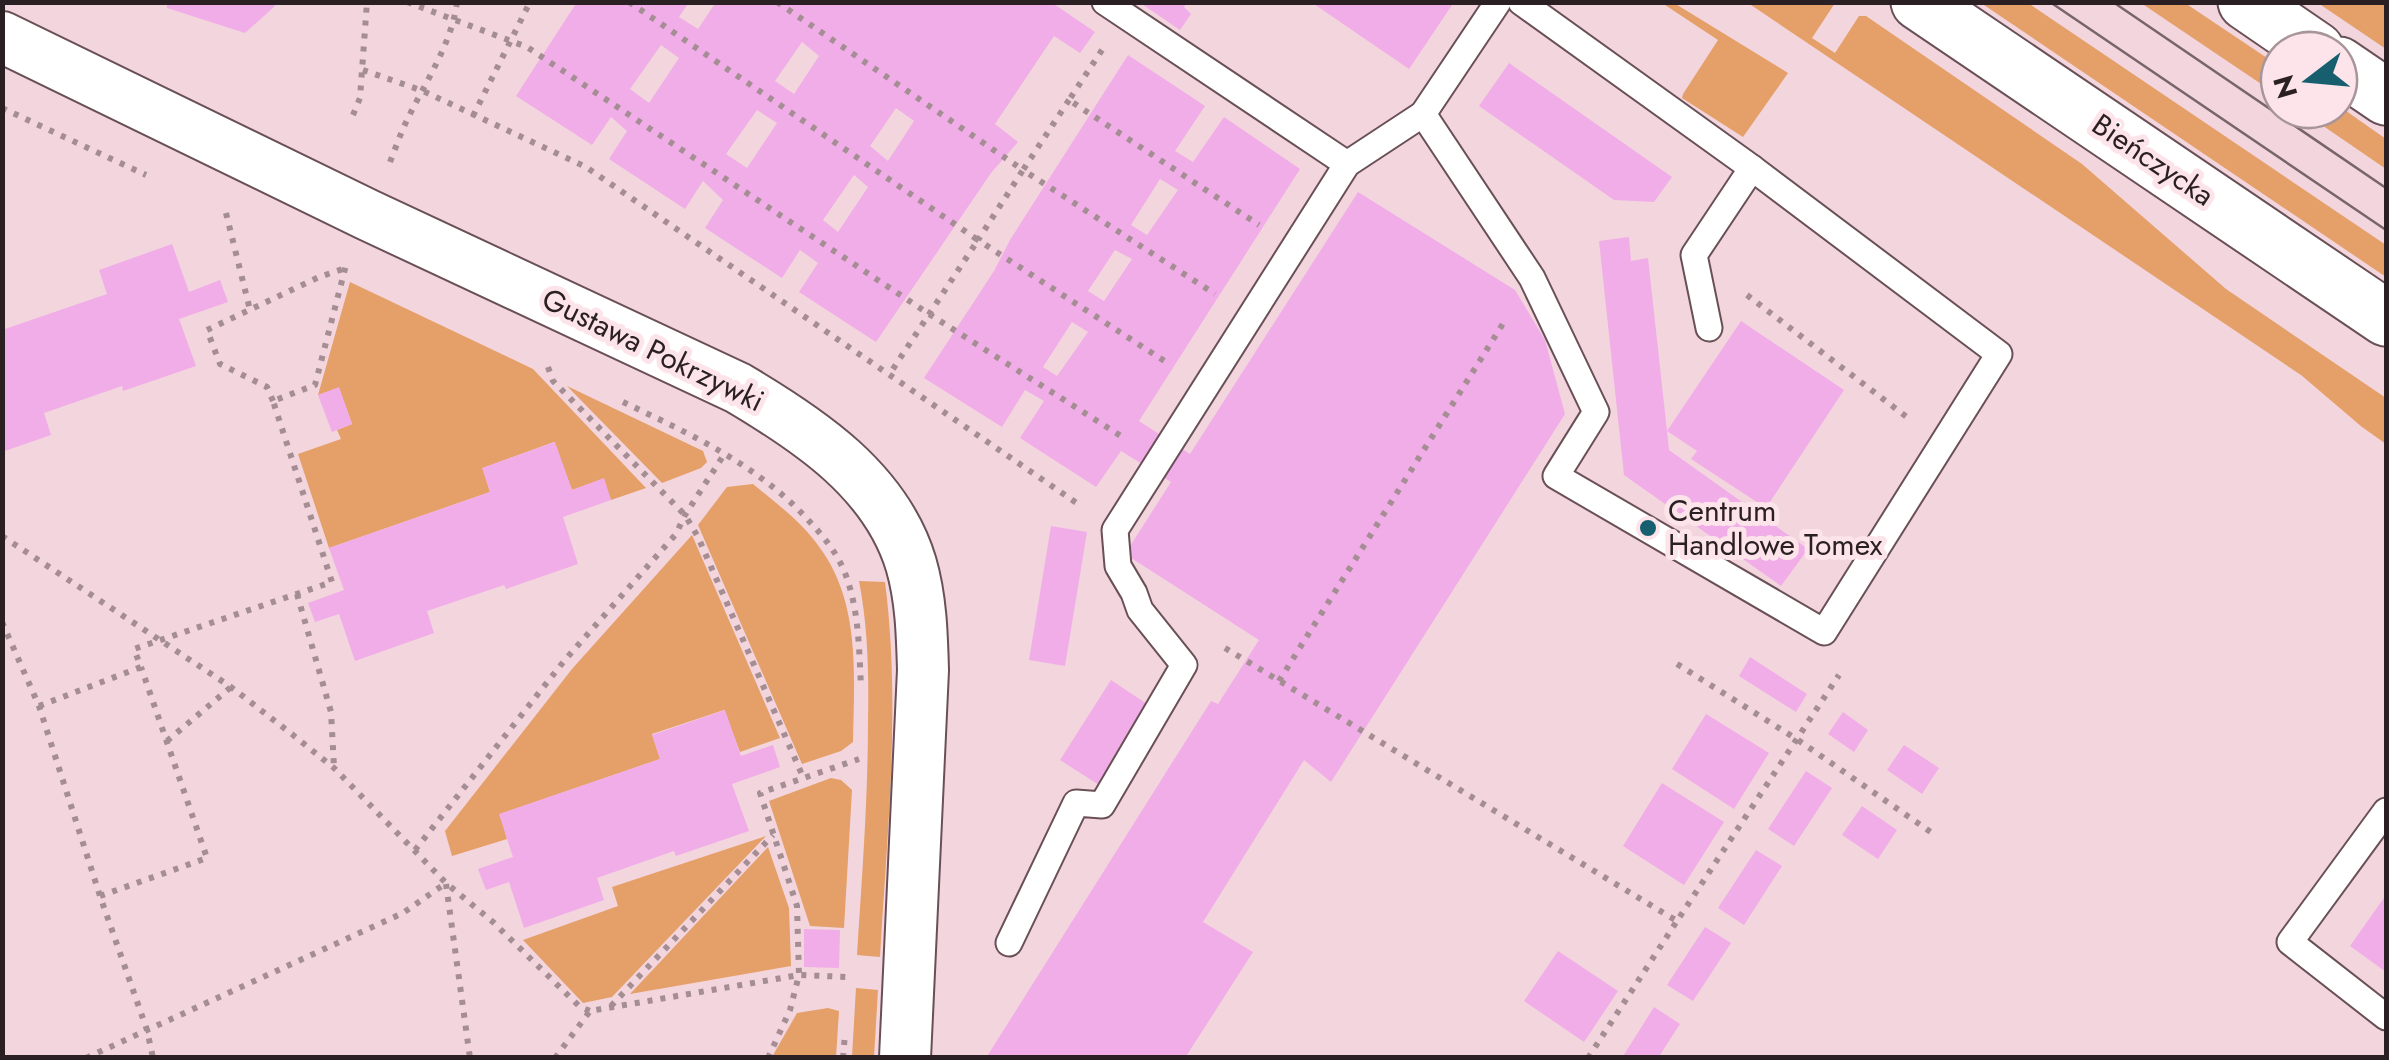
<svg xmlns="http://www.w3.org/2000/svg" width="2389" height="1060" viewBox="0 0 2389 1060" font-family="Jost,sans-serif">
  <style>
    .green { fill: #e59f68 }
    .building { fill: #f1ade8; fill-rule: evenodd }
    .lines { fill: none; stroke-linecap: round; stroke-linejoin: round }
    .lane-casing { stroke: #695057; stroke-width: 29 }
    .street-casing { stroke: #695057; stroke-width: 54 }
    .secondary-casing { stroke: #695057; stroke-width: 59 }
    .path { stroke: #a48d93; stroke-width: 6; stroke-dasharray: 5 8; stroke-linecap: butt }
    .lane { stroke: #fff; stroke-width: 25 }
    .street { stroke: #fff; stroke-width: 50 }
    .secondary { stroke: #fff; stroke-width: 55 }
    .tram { stroke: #77656a; stroke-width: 2.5 }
    .poi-dot { fill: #175f6f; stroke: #fce4ea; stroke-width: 4 }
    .labels { text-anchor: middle; stroke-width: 10; stroke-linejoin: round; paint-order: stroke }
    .street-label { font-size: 30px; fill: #2a1f22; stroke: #fce4ea }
    .poi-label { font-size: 30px; fill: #2a1f22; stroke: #fce4ea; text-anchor: start }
  </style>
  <rect width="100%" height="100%" fill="#f3d5dd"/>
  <g class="green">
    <path d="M1662,3H1674L1788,73L1743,137L1682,98L1683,94L1718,40Z"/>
    <path d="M1748,3H1835L1812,38L1835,53L1859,16H1866L2082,164L2226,289L2386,398V444L2362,427L2301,375Z"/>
    <path d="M1981,3H2028L2386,245V277Z"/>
    <path d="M2141,3H2185L2279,66V96Z"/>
    <path d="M2318,3H2386V49Z"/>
    <path d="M2339,106L2386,139V169L2300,110H2339Z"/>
    <path d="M350,282L533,369L646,488L611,500L603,479L572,490L554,442L483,468L490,492L329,548L298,454L341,439L337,430L352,424L339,388L318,395Z"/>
    <path d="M567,386L703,451L707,462L701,468L662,483Z"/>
    <path d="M753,484C776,503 803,523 820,548C861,604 854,677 853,742L841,751L802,764L698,525L727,487Z"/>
    <path d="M692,535L780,738L740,752L724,710L652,734L660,759L500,814L507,839L452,856L445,831L572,669Z"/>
    <path d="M859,581L885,582C901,706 887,833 880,957L857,955C862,877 868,799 868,721C869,674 868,627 859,581Z"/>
    <path d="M831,778L841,780L852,790L844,928L810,926L769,801Z"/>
    <path d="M766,836L612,997L583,1003L523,940L618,906L612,887Z"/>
    <path d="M768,847L789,908L791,966L630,994Z"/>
    <path d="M856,988L878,990L874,1057H852Z"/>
    <path d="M828,1008L839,1011L836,1057H772L797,1013Z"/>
  </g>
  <g class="building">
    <path d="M167,2H272L275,6L245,33L167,8Z"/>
    <path d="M577,2H689L679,17L698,29L716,2H1051L1095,32L1080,53L1054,36L995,124L1018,142L991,173L876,342L799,292L818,263L800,250L782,278L705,228L723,200L703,181L685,209L609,159L627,131L611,117L592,145L516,96ZM802,42L819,56L794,94L775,81ZM661,45L679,58L649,103L630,89ZM896,108L914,121L888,161L870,146ZM757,110L777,123L747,168L726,154ZM854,175L868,187L838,232L823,220Z"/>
    <path d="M1139,2H1187L1184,7L1191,14L1180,30Z"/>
    <path d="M1311,2H1448L1452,5L1409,69Z"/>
    <path d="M1128,55L1205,106L1175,151L1193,162L1224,117L1300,169L1139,421L1190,454L1358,192L1515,290L1545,340L1565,414L1331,782L1304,760L1203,922L1253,952L1185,1058H986L1211,701L1218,704L1259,640L1125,554L1171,482L1121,451L1096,487L1020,438L1044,401L1025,390L1002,427L924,378L994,271L1010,240ZM1160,179L1178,190L1147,235L1131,225ZM1115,250L1132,259L1104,301L1088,291ZM1072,322L1088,332L1057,376L1043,367Z"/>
    <path d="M1509,63L1672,177L1654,202L1614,200L1479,106Z"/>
    <path d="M1629,237L1631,261L1648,258L1667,431L1741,321L1844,390L1766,508L1691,459L1697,451L1667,431L1669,450L1808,549L1781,586L1624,475L1599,241Z"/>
    <path d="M172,244L189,292L220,280L228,302L179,319L196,366L123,391L122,386L44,413L51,435L2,452V330L107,294L99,270Z"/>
    <path d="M339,387L352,424L332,432L318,395Z"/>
    <path d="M555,442L572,490L604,478L611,500L563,517L578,564L506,589L504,585L427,611L434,633L355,661L339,614L315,622L308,603L344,590L329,548L490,492L482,468Z"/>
    <path d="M1051,526L1087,532L1065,666L1029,660Z"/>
    <path d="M1750,657L1807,694L1796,712L1739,676Z"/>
    <path d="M1111,680L1150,706L1099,785L1060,760Z"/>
    <path d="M725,710L741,756L773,745L780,767L732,784L749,831L676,856L674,851L597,878L604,900L524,928L509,882L486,890L478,869L513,857L499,814L660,759L652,735Z"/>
    <path d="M1843,712L1868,730L1854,752L1828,734Z"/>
    <path d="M1706,714L1769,753L1734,809L1672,769Z"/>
    <path d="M1904,745L1939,768L1922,794L1887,770Z"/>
    <path d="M1806,771L1832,788L1794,846L1768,829Z"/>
    <path d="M1662,783L1724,822L1684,885L1623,846Z"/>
    <path d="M1862,806L1897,830L1878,859L1842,835Z"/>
    <path d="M1756,850L1782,866L1744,925L1718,908Z"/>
    <path d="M2386,895V972L2350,946Z"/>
    <path d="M1705,927L1731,943L1693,1001L1667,985Z"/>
    <path d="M804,929L840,930L839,968L804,967Z"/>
    <path d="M1558,951L1618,991L1584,1042L1524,1001Z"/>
    <path d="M1654,1007L1680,1024L1658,1058H1622Z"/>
  </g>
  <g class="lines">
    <g class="lane-casing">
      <g id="lane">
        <path d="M1105,2L1347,164"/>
        <path d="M1423,114L1532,278L1596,412L1556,476L1824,632L1999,354L1752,168L1521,2"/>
        <path d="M1709,328L1694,255L1752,168"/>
        <path d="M2386,811L2290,942L2386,1017"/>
        <path d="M1009,943L1076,803L1102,805L1184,665L1140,610L1134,593L1118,566L1115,530L1347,164L1423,114L1498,2"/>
      </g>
    </g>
    <g class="street-casing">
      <path id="street" d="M2,37L368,215L738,388C809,430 886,481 911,564C921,598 922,634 923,670L905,1058"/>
    </g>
    <g class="secondary-casing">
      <g id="secondary">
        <path d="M1919,2L2386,318"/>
        <path d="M2246,2L2316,50"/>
        <path d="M2339,65L2386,97"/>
      </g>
    </g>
    <g class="path">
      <path d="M407,2L527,47L929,314L1124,438"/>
      <path d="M629,2L978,240L889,375"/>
      <path d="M777,2L1023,170L978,240L1169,364"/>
      <path d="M1102,50L1069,100L1259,225"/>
      <path d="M363,70L423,91L586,167L1081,506"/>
      <path d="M1069,100L1023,170L1215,294"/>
      <path d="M2,108L146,175"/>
      <path d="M353,115L360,98L367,2"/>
      <path d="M473,116L530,2"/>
      <path d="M390,162C396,147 401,132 408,118C426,81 452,43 457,2"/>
      <path d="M226,213L250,310"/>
      <path d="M1747,295L1908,418"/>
      <path d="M548,367L553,381L685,515L698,537L803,777"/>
      <path d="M273,401L267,387L220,364L207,330L319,277L343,269"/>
      <path d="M623,402C690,434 759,465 810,522C824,537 837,553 845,573C859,610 859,648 861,687"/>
      <path d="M2,536L231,687L293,735L334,768L446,883L493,922L580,1007L590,1011"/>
      <path d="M297,594L331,712L334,767"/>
      <path d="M2,622L39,706L100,896L147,1030L153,1058"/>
      <path d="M1225,648L1677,921L1839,675"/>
      <path d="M1677,664L1798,740L1935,835"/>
      <path d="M1279,681L1504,322"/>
      <path d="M39,706L141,667L134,649L332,582L273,401L315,385L346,265"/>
      <path d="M167,741L231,687"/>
      <path d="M415,850L564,661L676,534L685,515L725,453"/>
      <path d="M446,884L470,1058"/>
      <path d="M100,896L207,858L141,667"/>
      <path d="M611,1006L773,835"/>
      <path d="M86,1058L403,913L446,883"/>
      <path d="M555,1058L590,1011L799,975L848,977"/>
      <path d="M768,1058L790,1010L799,975L797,906L760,793L859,759"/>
      <path d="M843,1058L845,1034"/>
      <path d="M1588,1058L1677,921"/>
    </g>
    <use href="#lane" class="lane"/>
    <use href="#street" class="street"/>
    <use href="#secondary" class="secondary"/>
    <g class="tram">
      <path d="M2050,2L2386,230"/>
      <path d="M2113,2L2386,188"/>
    </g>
  </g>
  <circle class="poi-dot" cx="1648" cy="528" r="10"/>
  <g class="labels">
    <g class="street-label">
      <text transform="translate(2153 160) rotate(34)" y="10">Bieńczycka</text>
      <text transform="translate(653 350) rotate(26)" y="10">Gustawa Pokrzywki</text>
    </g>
    <g class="poi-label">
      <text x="1668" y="521">Centrum<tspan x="1668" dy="34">Handlowe Tomex</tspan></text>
    </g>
  </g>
  <rect width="2389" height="1060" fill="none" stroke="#2a1f22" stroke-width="10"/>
  <g transform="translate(2309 80) rotate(254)"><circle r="48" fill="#fce4ea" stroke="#a8959a" stroke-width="2.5"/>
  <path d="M0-8L18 38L0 25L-18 38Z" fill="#175f6f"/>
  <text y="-15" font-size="28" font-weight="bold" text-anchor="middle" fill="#2a1f22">N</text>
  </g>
</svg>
